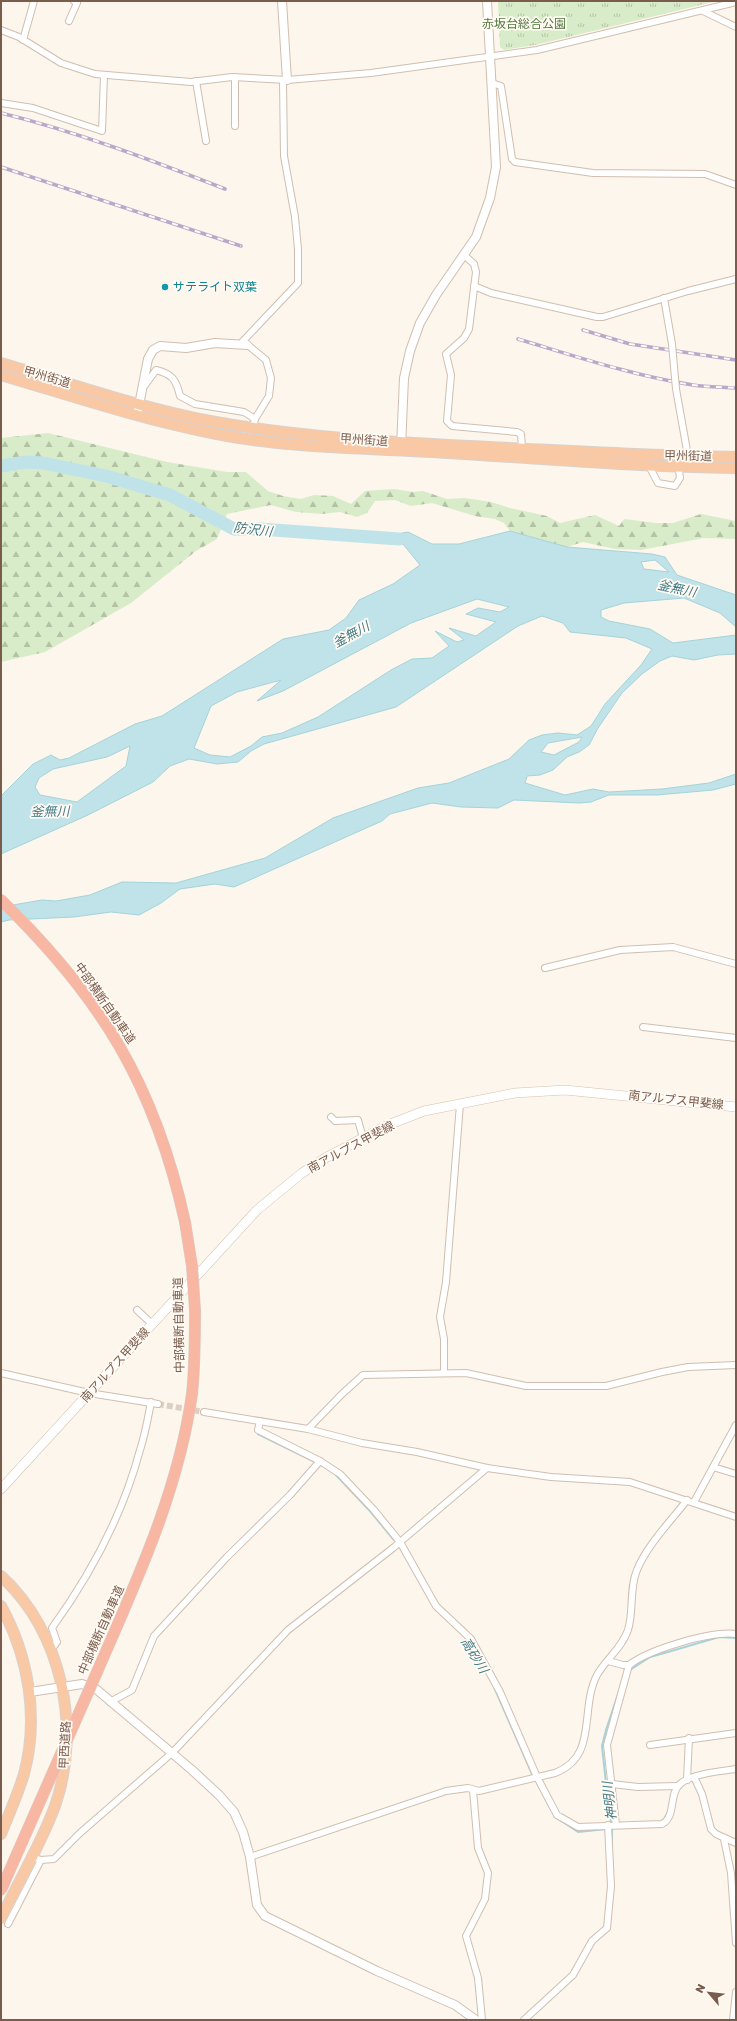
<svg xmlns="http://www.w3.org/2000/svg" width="737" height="2021" viewBox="0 0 737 2021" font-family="'Golos Text','Noto Sans JP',sans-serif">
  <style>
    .forest { fill: url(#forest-firs) }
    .park { fill: url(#park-tufts) }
    .water { fill: #bfe3e8; stroke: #a5d3da; fill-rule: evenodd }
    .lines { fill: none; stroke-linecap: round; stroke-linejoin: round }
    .stream { stroke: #a5d3da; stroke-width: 2 }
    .river { stroke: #bfe3e8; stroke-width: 13 }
    .minor-tunnel { stroke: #dcd0c4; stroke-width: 6; stroke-dasharray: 6 3; stroke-linecap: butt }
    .minor-casing { stroke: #d1beb0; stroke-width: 8 }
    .tertiary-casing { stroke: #d1beb0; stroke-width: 10 }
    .secondary-casing { stroke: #d6c0b0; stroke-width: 10 }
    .trunk-casing { stroke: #dad1cd; stroke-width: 12 }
    .motorway-casing { stroke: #dad1cd; stroke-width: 12 }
    .minor { stroke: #fff; stroke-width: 6 }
    .tertiary { stroke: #fff; stroke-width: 8 }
    .secondary { stroke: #fff; stroke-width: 9 }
    .trunk { stroke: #f9c8a4; stroke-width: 10 }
    .motorway { stroke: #f7b7a3; stroke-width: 11 }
    .rail-casing { stroke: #b9a8c9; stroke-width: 3.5 }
    .rail { stroke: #fffaf3; stroke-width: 2; stroke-dasharray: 6; stroke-linecap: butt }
    .minor-bridge-casing { stroke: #d1beb0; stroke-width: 8; stroke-linecap: butt }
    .motorway-bridge-casing { stroke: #dad1cd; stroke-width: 12; stroke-linecap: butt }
    .minor-bridge { stroke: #fff; stroke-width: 6 }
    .motorway-bridge { stroke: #f7b7a3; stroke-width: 11 }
    .culture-dot { fill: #0f9aa8; stroke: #fffaf3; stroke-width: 1.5 }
    .labels { text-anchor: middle; stroke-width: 3.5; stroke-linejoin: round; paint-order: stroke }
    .park-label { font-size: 12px; fill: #537a41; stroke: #fffaf3 }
    .culture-label { font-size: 12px; fill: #0d838f; stroke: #fffaf3; text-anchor: start }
    .street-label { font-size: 12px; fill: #7a5c4d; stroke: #fffaf3 }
    .water-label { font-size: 13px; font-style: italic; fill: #437c86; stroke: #fffaf3 }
  </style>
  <defs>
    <pattern id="forest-firs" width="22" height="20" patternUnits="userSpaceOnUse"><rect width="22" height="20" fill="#d8ecc9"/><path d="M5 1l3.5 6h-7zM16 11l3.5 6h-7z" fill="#b4c2a5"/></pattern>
    <pattern id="park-tufts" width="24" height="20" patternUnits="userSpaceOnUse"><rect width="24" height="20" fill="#d8ecc9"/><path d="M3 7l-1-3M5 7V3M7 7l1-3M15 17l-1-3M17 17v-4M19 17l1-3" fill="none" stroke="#b4c2a5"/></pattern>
  </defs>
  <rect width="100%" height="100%" fill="#fdf6ec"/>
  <path class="forest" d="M48,433L167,462L227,472H246L268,491L283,496L301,499L314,495L333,496L351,504L365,491L394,489L413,492L423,491L447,499L465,498L491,502L510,508L547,516L560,523L595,515L619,526L624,519L656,523H673L701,514L736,521V539L704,538L641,550L615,549L583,542L567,547L510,531L504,523L495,519L475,516L432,503L411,506L395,500L375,501L367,513L357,517L340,512L322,514L296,512L271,505L227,514L217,539L196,551L131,603L45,652L1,662V438Z"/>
  <path class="park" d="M498,1H717L535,45L504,50L500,47Z"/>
  <path class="water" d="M510,531L567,547L652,554L665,557L677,575L736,595V627L720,613L684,598L624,603L601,610V617L609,621L650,629L673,643L736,635V654L718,655L694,660L672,656L660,661L642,674L622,693L598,728L589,745L579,752L567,757L553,770L540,775L527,776L525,783L565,795L593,789L609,792L662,789L709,783L736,774V784L713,790L657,795H609L591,802L579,803L514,800L498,808L461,807L432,803L390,814L382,821L234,887L215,884L180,889L161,903L139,915L111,912L74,917L9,920L1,922V907L42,900L56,901L90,895L122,882L176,883L265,858L333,818L418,788L449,783L509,759L529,740L542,735L558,733L577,735L591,726L605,704L641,665L652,649L626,638L570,632L563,623L542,616L518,626L396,707L264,744L251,751L238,762L217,764L189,759L170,766L153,782L88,815L1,854V796L33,764L51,755L60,760L69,758L135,724L162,716L283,639L329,630L346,618L359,600L393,584L420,565L403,544L380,537L408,532L432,544H459ZM655,560L669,572L644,569L641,562ZM477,599L509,607L500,612L478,608L466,614L496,622L476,636L449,628L464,640L457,642L435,631L449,646L432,658L412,659L391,670L318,717L282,733L262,737L251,746L230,757L210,755L194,748L211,706L237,692L281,680L257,701L283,691L411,623ZM582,737L579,742L554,755L541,752L548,743ZM130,746L126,766L77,802L40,795L35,787L39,778L53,769L107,757Z"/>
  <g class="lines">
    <g class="stream">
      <path d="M258,1434L315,1462"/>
      <path d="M335,1474L370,1511L394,1540"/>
      <path d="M630,1670L650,1657L668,1652L719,1637L736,1638"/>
      <path d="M494,1687L532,1774"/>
      <path d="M536,1781L551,1810"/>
      <path d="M554,1816L578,1832L606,1829"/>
      <path d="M612,1848V1828L608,1802L602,1746L606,1730L625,1673"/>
    </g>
    <path class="river" d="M1,466L26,462L43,463L106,476L170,495L234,529H260L399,539"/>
    <path class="minor-tunnel" d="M158,1404L204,1412"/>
    <g class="minor-casing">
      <g id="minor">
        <path d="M703,11L736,27"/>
        <path d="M69,21L77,3L74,1"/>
        <path d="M1,30L19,37L61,63L95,74L191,82L232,77L287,80L371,73L537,50L736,2"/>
        <path d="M23,40L34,1"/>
        <path d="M235,77V126"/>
        <path d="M196,81L206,141"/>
        <path d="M492,83L501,86L512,159L515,162L593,173L705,174L736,185"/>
        <path d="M1,103L33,108L102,131L104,75"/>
        <path d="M464,255L474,264L476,272L469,329L464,338L446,354L451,375L447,421L452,426L517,432L521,434L522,448"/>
        <path d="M474,286L491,293L597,317H603L688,291L736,279"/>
        <path d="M664,298L672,344"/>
        <path d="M143,388L156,370C172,374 176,379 180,396L195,404L244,412L255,419"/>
        <path d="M676,389L688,456"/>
        <path d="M253,428L255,419L269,396L271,378L266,360L243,341L298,283V249L295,217L284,156L283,80"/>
        <path d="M649,466L658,483L675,486L680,478L678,464"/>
        <path d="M545,968L620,950L673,947L736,964"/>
        <path d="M643,1027L736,1038"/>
        <path d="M331,1117L335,1121L358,1120L363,1138"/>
        <path d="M137,1310L152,1324"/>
        <path d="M444,1372V1339L440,1317L446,1282L460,1104"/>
        <path d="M1,1373L89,1393L158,1404"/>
        <path d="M204,1412L308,1429L362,1443L417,1452L487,1468L551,1477L630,1482L736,1517"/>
        <path d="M260,1421L258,1430L320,1461L340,1474L374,1510L400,1542L436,1606L471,1639L500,1692L537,1777L557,1815L578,1827L662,1824C676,1817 669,1795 679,1785C689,1774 721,1771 736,1769"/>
        <path d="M308,1429L342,1394L363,1375L466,1373L526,1386H606L662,1372L688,1367L736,1365"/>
        <path d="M713,1467L736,1474"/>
        <path d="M694,1502L736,1425"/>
        <path d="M51,1650L57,1642L52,1628C91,1574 123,1514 140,1450C145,1435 148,1418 151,1402"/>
        <path d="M608,1661L623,1665H629"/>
        <path d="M110,1702L132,1690L154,1636L227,1557L290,1495L320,1461"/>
        <path d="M650,1745L736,1733"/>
        <path d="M694,1777L702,1794L711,1829L716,1834L736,1843"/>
        <path d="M687,1780L689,1738"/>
        <path d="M612,1784L638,1787L678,1786"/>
        <path d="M473,1790L478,1848L488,1873L485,1899L466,1936L478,1978L482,2020"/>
        <path d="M616,1825L607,1745L629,1665C650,1649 711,1631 736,1634"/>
        <path d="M724,1839L731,1873L736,1943"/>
        <path d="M31,1857L41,1860L54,1859L80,1833L172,1753L288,1630L393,1548L487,1468"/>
        <path d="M250,1857L446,1791L468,1788L479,1791L555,1773C599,1756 579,1710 597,1675C606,1659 622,1648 628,1630C634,1611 629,1588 637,1570C647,1545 671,1521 687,1500"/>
        <path d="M8,1924L41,1860"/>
        <path d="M524,2020L573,1975L592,1941L607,1928L611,1886L608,1825"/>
        <path d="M733,2020L736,1992"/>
      </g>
    </g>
    <g class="tertiary-casing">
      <g id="tertiary">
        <path d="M282,1L287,80"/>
        <path d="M138,410L148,359L153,350L160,346L186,348L215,343L247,345"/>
        <path d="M401,448L404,378L410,351L420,323L436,295L476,237L490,198L496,167L487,1"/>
        <path d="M30,1692L82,1684L96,1689L192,1770L219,1795L234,1812L243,1832L250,1857L257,1905L265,1916L377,1971L455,2005L476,2020"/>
      </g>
    </g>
    <g class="secondary-casing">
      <path id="secondary" d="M1,1489L257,1210L302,1173L327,1157L388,1125L424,1111L515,1093L565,1090L736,1107"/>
    </g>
    <g class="trunk-casing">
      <g id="trunk">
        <path d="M1,363C70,383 140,408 210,421C303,438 396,442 489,447C572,451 654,456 736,457"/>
        <path d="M1,375C69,395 137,418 207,432C282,448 357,448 433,452C534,458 635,467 736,468"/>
        <path d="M1,1576C62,1632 82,1728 55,1806C41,1844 19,1881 1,1918"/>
        <path d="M1,1606C29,1657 39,1718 24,1774C18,1794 9,1814 1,1834"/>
      </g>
    </g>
    <g class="motorway-casing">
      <g id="motorway">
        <path d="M1,900C101,997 155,1085 185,1222"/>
        <path d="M97,1672C136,1582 178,1493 192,1394C195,1366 195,1338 195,1310"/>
      </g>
    </g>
    <use href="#minor" class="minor"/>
    <use href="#tertiary" class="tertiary"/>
    <use href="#secondary" class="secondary"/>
    <use href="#trunk" class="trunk"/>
    <use href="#motorway" class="motorway"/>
    <g class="rail-casing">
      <g id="rail">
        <path d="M1,113C78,132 151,160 225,189"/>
        <path d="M1,167L241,246"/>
        <path d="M583,330L630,344L736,360"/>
        <path d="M518,339C575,356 634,376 693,385C707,387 722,387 736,388"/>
      </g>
    </g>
    <use href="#rail" class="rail"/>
    <g class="minor-bridge-casing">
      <path id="minor-bridge" d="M672,344L676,389"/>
    </g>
    <g class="motorway-bridge-casing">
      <g id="motorway-bridge">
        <path d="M185,1222L192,1266L195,1310"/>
        <path d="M1,1890L97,1672"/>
      </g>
    </g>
    <use href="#minor-bridge" class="minor-bridge"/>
    <use href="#motorway-bridge" class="motorway-bridge"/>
  </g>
  <circle class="culture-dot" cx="165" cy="287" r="4"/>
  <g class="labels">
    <g class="park-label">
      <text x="524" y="28">赤坂台総合公園</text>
    </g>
    <g class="culture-label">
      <text x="173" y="291">サテライト双葉</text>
    </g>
    <g class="street-label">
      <text transform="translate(47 377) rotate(16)" y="4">甲州街道</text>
      <text transform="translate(364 440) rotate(4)" y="4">甲州街道</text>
      <text transform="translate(688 456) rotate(1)" y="4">甲州街道</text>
      <text transform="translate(105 1003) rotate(55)" y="4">中部横断自動車道</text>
      <text transform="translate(676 1100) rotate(6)" y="4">南アルプス甲斐線</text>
      <text transform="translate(351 1147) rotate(-28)" y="4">南アルプス甲斐線</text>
      <text transform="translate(179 1325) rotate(-91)" y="4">中部横断自動車道</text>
      <text transform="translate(115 1365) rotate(-48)" y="4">南アルプス甲斐線</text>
      <text transform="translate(101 1630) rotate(-66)" y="4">中部横断自動車道</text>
      <text transform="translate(65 1745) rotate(-87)" y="4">甲西道路</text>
    </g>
    <g class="water-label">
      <text transform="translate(253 529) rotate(7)" y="5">防沢川</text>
      <text transform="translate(677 588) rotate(12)" y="5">釜無川</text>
      <text transform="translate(351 634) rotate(-29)" y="5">釜無川</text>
      <text transform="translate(50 811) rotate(-1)" y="5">釜無川</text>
      <text transform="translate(475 1655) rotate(58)" y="5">高砂川</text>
      <text transform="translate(609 1801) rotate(-97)" y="5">神明川</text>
    </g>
  </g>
  <rect width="737" height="2021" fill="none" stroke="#7a5c4d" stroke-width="4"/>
  <g transform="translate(709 1993) rotate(298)" stroke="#fffaf3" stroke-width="3" paint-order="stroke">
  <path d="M0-3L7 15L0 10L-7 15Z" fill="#7a5c4d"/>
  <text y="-6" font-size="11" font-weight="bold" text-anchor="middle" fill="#7a5c4d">N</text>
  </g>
</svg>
